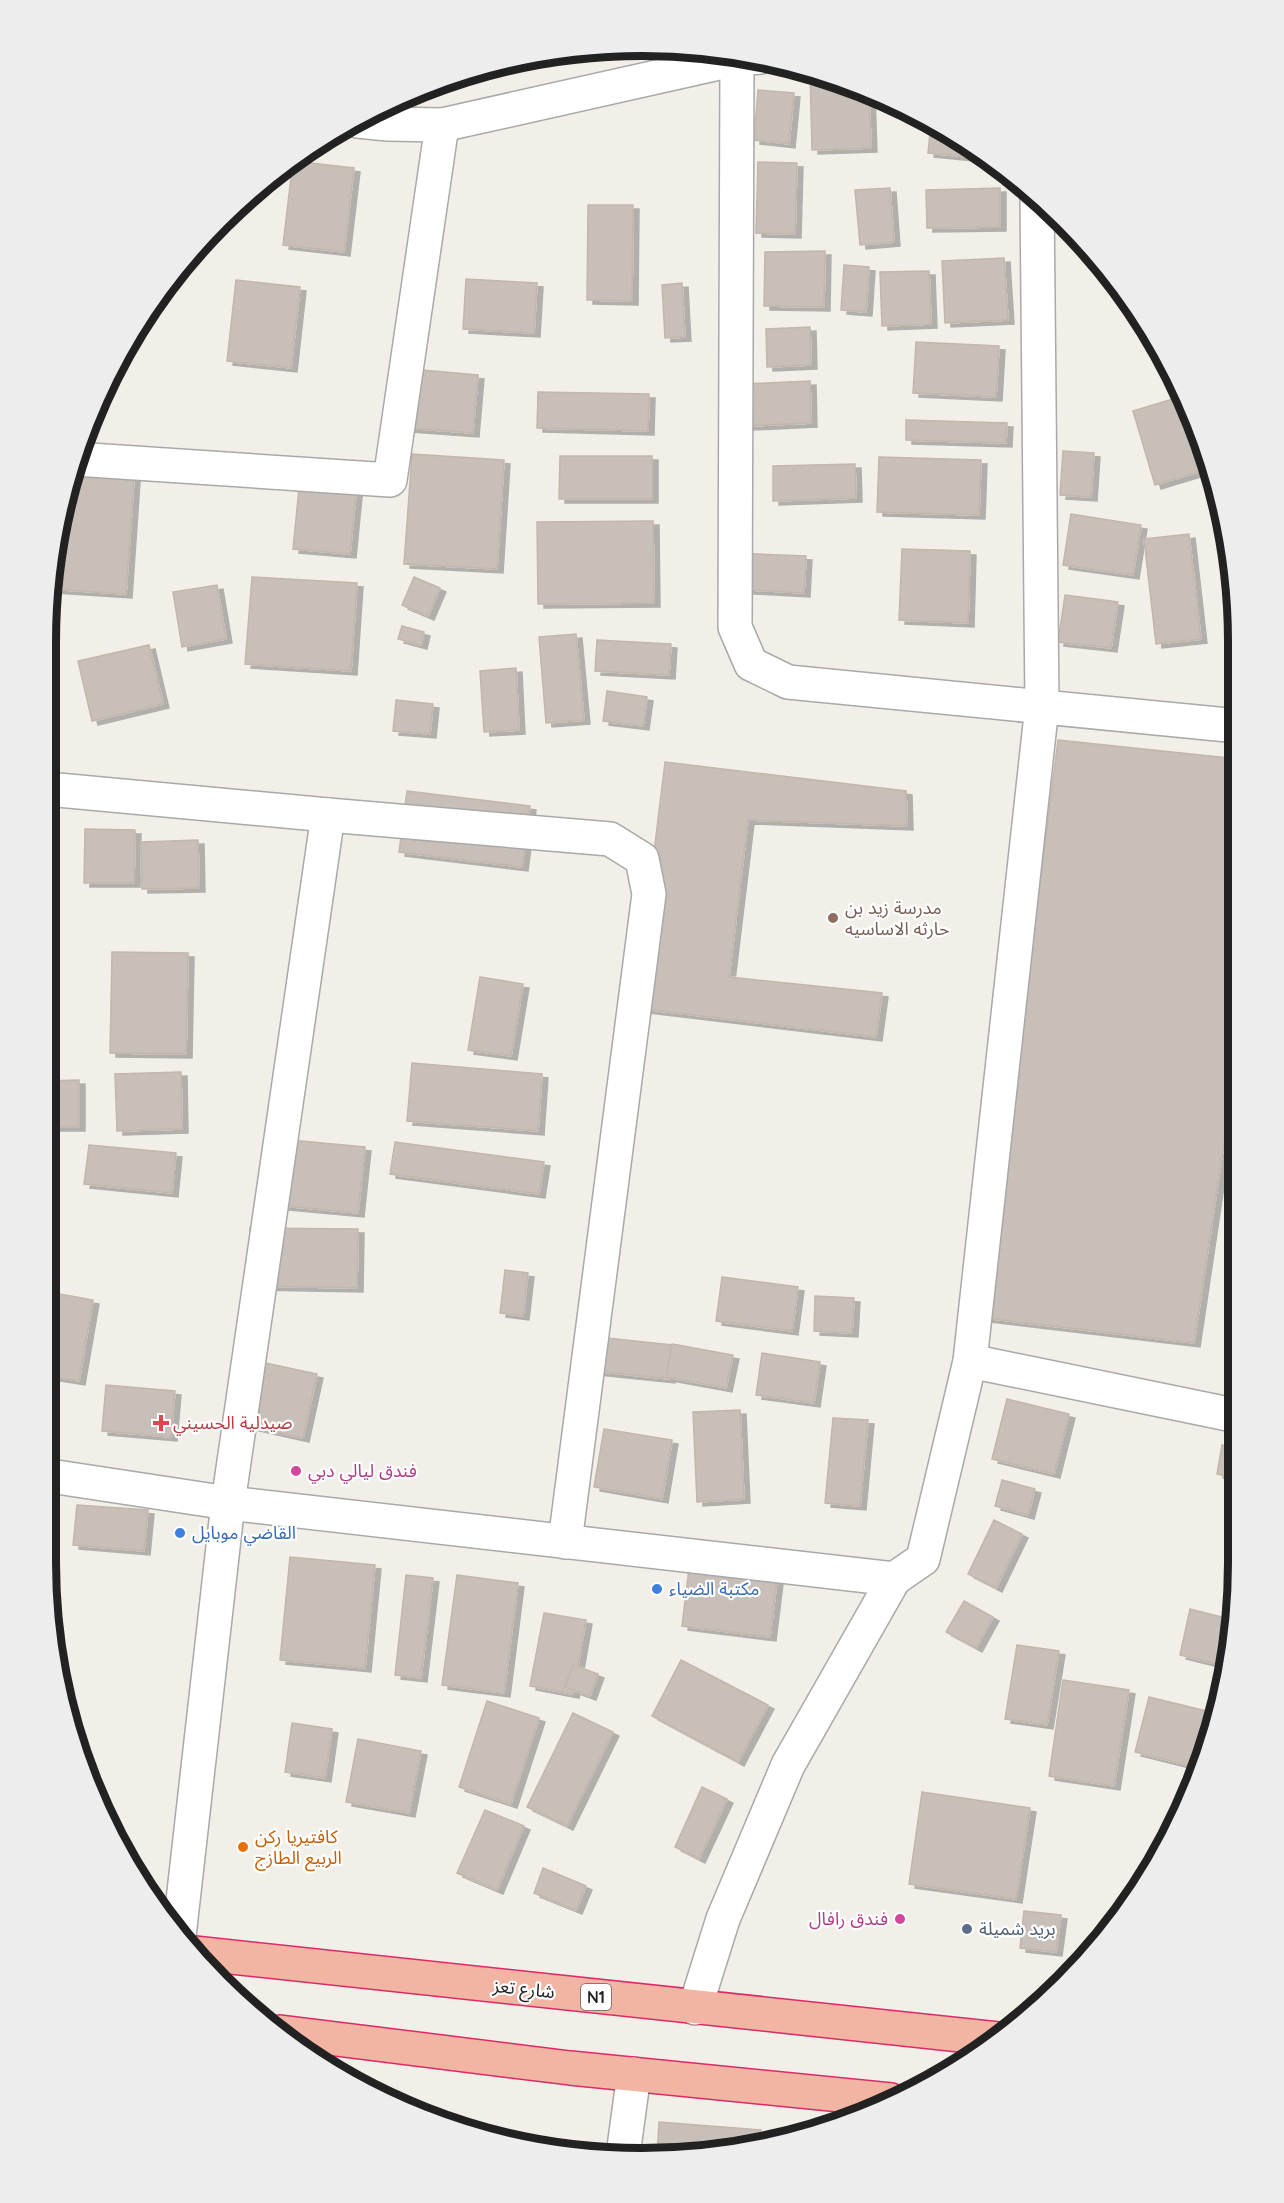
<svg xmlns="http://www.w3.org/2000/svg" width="1284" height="2203" viewBox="0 0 1284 2203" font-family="Quicksand,'Noto Sans Arabic',sans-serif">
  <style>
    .building { fill: #c7bfb8; stroke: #c4b6ab; stroke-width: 1.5; filter: url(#shadow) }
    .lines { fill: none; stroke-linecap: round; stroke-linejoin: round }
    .minor-casing { stroke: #a9a9a9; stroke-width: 36 }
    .trunk-casing { stroke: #dc2a67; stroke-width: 36 }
    .minor { stroke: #fff; stroke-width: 33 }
    .trunk { stroke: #f2b4a3; stroke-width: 33 }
    .education-dot { fill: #8d6e63; stroke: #fff; stroke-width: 2 }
    .health-dot { fill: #e0444e; stroke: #fff; stroke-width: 2 }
    .hotel-dot { fill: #d1479c; stroke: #fff; stroke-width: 2 }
    .shop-dot { fill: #3f7fe0; stroke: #fff; stroke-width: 2 }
    .food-dot { fill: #e8710a; stroke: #fff; stroke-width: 2 }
    .service-dot { fill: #5c6f8a; stroke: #fff; stroke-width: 2 }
    .labels { text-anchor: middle; stroke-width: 4.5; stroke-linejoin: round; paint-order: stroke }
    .shield { fill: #fff; stroke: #646464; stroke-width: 1.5 }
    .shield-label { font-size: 16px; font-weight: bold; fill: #222 }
    .education-label { font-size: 18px; fill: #785e54; stroke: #fff; text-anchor: start }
    .health-label { font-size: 18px; fill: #be3a42; stroke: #fff; text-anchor: start }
    .hotel-label { font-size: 18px; fill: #b23c85; stroke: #fff; text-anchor: start }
    .shop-label { font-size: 18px; fill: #366cbe; stroke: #fff; text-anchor: start }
    .food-label { font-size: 18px; fill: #c56008; stroke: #fff; text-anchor: start }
    .service-label { font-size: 18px; fill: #4e5e75; stroke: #fff; text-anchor: start }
    .street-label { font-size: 18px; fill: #222; stroke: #fff }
    .rim { fill: none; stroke: #222; stroke-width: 8 }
  </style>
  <defs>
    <filter id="shadow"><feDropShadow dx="6" dy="4" stdDeviation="0" flood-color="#0004"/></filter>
  </defs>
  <rect width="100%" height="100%" fill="#f2efe9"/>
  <g class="building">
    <path d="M810,72L869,90L871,148L812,150Z"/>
    <path d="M758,90L794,93L789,144L754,140Z"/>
    <path d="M931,123L973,145L990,159L928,153Z"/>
    <path d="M293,161L354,168L344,252L283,245Z"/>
    <path d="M758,162L797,163L795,234L756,233Z"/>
    <path d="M890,188L894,242L860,245L855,190Z"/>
    <path d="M1000,188V227L927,228L926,190Z"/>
    <path d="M588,205H633L632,301L587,300Z"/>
    <path d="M825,251L824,307L764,306L765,252Z"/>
    <path d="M1004,258L1008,320L945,323L942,261Z"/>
    <path d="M844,265L869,267L866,312L841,310Z"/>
    <path d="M929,271L931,324L882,326L880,272Z"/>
    <path d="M466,279L537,283L534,333L463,329Z"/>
    <path d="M236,280L300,287L291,368L227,361Z"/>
    <path d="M682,283L685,337L665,338L662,285Z"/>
    <path d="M810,327L811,365L767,367L766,329Z"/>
    <path d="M916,342L999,346L996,397L913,393Z"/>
    <path d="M411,369L478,375L473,433L406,428Z"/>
    <path d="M810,381L811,423L747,426L745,384Z"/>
    <path d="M538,392L649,394L648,431L537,428Z"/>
    <path d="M1183,396L1203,442L1211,468L1155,485L1133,411Z"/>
    <path d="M906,420L1007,423L1006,443L906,440Z"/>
    <path d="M1063,451L1094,453L1091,497L1060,495Z"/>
    <path d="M412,454L504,460L497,569L404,564Z"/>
    <path d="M560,456H652V499H559Z"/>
    <path d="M879,457L981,460L979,515L877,512Z"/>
    <path d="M75,460L135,464L126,594L49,589Z"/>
    <path d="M855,464L856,498L773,501V466Z"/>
    <path d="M300,478L357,483L350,554L293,549Z"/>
    <path d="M1071,514L1141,525L1133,575L1063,565Z"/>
    <path d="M653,521L654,603L538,604L537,522Z"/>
    <path d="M1189,534L1201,639L1156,644L1144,539Z"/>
    <path d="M902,549L970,551L968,623L899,620Z"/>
    <path d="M732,553L806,556L804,593L730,589Z"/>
    <path d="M252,577L357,583L351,671L245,664Z"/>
    <path d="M414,577L440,588L428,616L402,605Z"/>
    <path d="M217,585L226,639L182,647L173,592Z"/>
    <path d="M1065,595L1118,602L1111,648L1058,642Z"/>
    <path d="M402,626L424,632L421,645L398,639Z"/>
    <path d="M576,634L584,720L546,723L539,637Z"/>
    <path d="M597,640L671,644L669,675L595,671Z"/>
    <path d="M149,645L163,704L92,721L78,661Z"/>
    <path d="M516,668L519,730L484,732L480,671Z"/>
    <path d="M607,691L647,697L643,726L603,721Z"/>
    <path d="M396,700L433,704L430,734L393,731Z"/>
    <path d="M1058,740L1238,759V1049L1194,1343L985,1318Z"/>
    <path d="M665,762L906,791L907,826L748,820L729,977L882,993L876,1037L635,1008Z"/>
    <path d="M407,791L530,806L522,867L399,852Z"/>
    <path d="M85,829L135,830L134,883H84Z"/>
    <path d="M198,840L199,888L142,889L141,842Z"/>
    <path d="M112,952L188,953L186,1054L110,1053Z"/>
    <path d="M480,977L523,984L511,1056L468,1050Z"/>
    <path d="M412,1063L542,1074L538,1131L407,1121Z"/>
    <path d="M181,1072L182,1129L117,1131L115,1074Z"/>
    <path d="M79,1080V1127H48V1081Z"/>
    <path d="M269,1138L365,1147L358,1213L262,1204Z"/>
    <path d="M395,1142L544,1162L539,1194L390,1174Z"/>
    <path d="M89,1145L176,1153L172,1193L84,1184Z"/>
    <path d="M250,1228L358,1229L357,1288L249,1286Z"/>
    <path d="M505,1270L528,1273L523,1316L500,1313Z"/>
    <path d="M722,1277L798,1287L792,1331L716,1321Z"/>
    <path d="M49,1292L93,1300L79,1381L49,1376Z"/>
    <path d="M815,1296L854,1298L852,1333L814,1331Z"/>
    <path d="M588,1336L672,1345L669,1379L584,1370Z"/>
    <path d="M672,1344L733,1355L726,1388L666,1377Z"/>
    <path d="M762,1353L820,1362L814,1403L756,1395Z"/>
    <path d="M237,1357L317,1374L303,1438L223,1420Z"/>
    <path d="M106,1385L175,1391L171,1437L102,1431Z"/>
    <path d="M1007,1399L1069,1414L1054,1474L992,1459Z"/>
    <path d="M740,1410L744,1499L697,1502L693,1412Z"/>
    <path d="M833,1418L868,1420L860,1506L825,1503Z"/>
    <path d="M604,1429L672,1440L662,1499L594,1487Z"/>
    <path d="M1222,1445L1238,1448V1479L1217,1474Z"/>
    <path d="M1002,1480L1035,1489L1028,1515L995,1506Z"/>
    <path d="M77,1505L148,1510L144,1551L73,1545Z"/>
    <path d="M994,1520L1022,1534L996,1588L968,1574Z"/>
    <path d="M290,1557L375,1565L365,1668L280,1660Z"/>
    <path d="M689,1569L777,1580L770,1637L682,1626Z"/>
    <path d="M406,1575L433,1578L421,1678L395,1675Z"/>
    <path d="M457,1575L518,1583L504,1693L442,1685Z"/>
    <path d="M964,1601L993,1617L976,1648L946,1632Z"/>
    <path d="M1190,1609L1234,1620L1225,1666L1180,1655Z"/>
    <path d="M544,1613L586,1620L573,1694L530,1686Z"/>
    <path d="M1017,1645L1059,1651L1047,1725L1005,1719Z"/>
    <path d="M681,1660L768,1705L738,1762L652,1716Z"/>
    <path d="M573,1665L598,1674L590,1696L565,1687Z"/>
    <path d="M1063,1680L1129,1690L1114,1786L1049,1776Z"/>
    <path d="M1149,1697L1215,1713L1207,1753L1200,1768L1135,1752Z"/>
    <path d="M487,1701L539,1718L511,1804L459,1787Z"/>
    <path d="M573,1713L613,1732L567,1826L527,1807Z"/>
    <path d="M292,1723L332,1729L325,1778L285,1772Z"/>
    <path d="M358,1739L421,1751L409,1813L346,1802Z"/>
    <path d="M702,1787L727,1799L699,1859L675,1847Z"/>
    <path d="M922,1792L1030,1808L1016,1899L909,1884Z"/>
    <path d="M485,1810L524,1826L497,1890L457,1873Z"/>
    <path d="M543,1868L586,1886L576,1910L534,1893Z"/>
    <path d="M1024,1911L1061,1915L1056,1952L1020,1948Z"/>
    <path d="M659,2122L761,2130V2141L681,2157L657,2156Z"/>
  </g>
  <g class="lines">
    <g class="minor-casing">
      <g id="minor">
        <path d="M737,59L735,627L751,664L788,682L1238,726"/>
        <path d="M357,121L388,124L442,125L737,59L761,57"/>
        <path d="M75,459L390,480L442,125"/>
        <path d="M47,789L328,815L228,1503L50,1476"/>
        <path d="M328,815L610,839L642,859L649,894L565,1542"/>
        <path d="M970,1361L1042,706L1037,197"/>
        <path d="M179,1936L228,1503L894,1579L923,1559L970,1361L1238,1416"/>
        <path d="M695,2008L723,1919L788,1765L894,1579"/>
        <path d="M623,2155L634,2074"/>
      </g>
    </g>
    <g class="trunk-casing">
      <g id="trunk">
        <path d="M194,1953L998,2039"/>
        <path d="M280,2032L570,2068L891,2100"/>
      </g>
    </g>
    <use href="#minor" class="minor"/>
    <use href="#trunk" class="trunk"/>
  </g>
  <circle class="education-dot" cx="833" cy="918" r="6"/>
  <path class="health-dot" d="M158 1414h6v6h6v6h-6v6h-6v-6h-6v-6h6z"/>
  <g class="hotel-dot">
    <circle cx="296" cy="1471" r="6"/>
    <circle cx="900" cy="1919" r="6"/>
  </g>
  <g class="shop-dot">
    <circle cx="180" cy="1533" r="6"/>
    <circle cx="657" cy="1589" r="6"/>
  </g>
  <circle class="food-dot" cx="243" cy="1847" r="6"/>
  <circle class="service-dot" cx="967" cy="1929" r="6"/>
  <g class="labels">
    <rect class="shield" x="581" y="1984" width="30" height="26" rx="4.5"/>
    <g class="shield-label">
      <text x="596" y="2003">N1</text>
    </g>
    <g class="education-label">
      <text x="845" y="914">مدرسة زيد بن<tspan x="845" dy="21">حارثه الاساسيه</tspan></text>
    </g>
    <g class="health-label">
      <text x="173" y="1429">صيدلية الحسيني</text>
    </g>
    <g class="hotel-label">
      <text x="308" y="1477">فندق ليالي دبي</text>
      <text x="888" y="1925" text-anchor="end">فندق رافال</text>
    </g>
    <g class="shop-label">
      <text x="192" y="1539">القاضي موبايل</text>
      <text x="669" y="1595">مكتبة الضياء</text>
    </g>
    <g class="food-label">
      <text x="255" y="1843">كافتيريا ركن<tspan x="255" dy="21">الربيع الطازج</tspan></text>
    </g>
    <g class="service-label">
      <text x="979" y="1935">بريد شميلة</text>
    </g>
    <g class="street-label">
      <text transform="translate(524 1989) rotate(6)" y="6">شارع تعز</text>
    </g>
  </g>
  <path d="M0 0H1284V2203H0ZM642 56H642A586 586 0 0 1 1228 642V1562A586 586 0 0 1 642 2148H642A586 586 0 0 1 56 1562V642A586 586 0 0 1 642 56Z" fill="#ededed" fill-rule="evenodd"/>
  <path class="rim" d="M642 56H642A586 586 0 0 1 1228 642V1562A586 586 0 0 1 642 2148H642A586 586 0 0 1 56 1562V642A586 586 0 0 1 642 56Z"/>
</svg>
